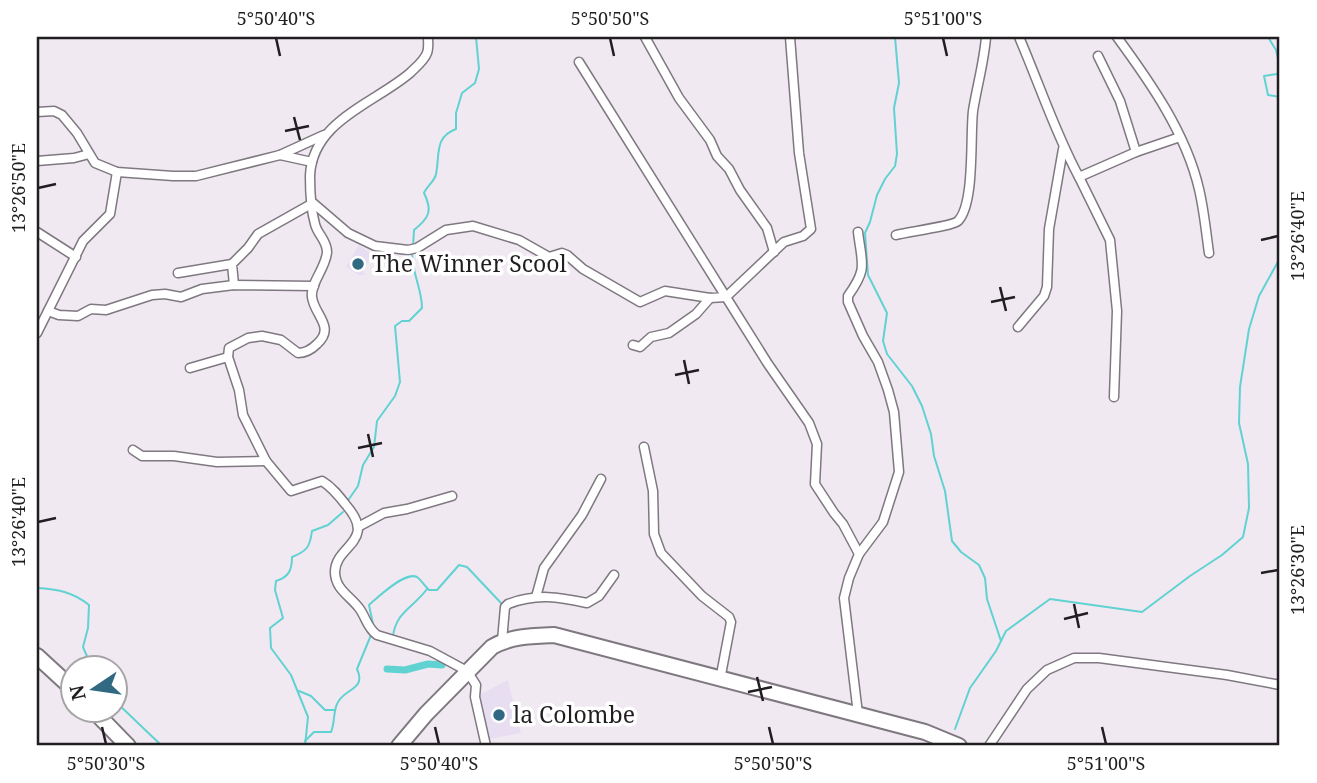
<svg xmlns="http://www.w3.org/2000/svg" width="1317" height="783" viewBox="0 0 1317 783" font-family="'Noto Serif',serif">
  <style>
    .education { fill: #e8def2 }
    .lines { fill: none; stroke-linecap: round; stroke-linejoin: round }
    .stream { stroke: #61d2d2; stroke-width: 2 }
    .canal { stroke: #61d2d2; stroke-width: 7 }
    .minor-casing { stroke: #7f7880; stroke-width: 11 }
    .trunk-casing { stroke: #7f7880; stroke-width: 18 }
    .minor { stroke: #fff; stroke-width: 8 }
    .trunk { stroke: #fff; stroke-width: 14 }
    .ticks { fill: none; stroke: #211e21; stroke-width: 2.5 }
    .poi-dot { fill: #316983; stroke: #fff; stroke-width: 2.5 }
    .labels { text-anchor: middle; stroke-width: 7; stroke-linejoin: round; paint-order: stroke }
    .poi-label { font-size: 23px; fill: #211e21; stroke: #fff; text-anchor: start }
    .neatline { fill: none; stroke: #211e21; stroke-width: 2.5 }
    .ticks-label { font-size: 18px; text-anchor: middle; fill: #211e21 }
  </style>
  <rect width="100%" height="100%" fill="#f1e9f2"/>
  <g class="education">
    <path d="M359,245L373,255L363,270L365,275H358L346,267Z"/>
    <path d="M508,680L521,733L489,739L475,697Z"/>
  </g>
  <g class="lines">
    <g class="stream">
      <path d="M895,37L899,83L894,108L897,154L895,166L885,179L877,195L870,222L865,233L868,275L887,313L883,341L887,354L912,386L922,406L931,434L934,456L945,491L952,541L961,552L979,565L985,578L987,599L1001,641"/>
      <path d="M1268,37L1276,50L1280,67"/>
      <path d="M1280,69L1277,74L1264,76L1268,95L1280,97"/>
      <path d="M413,247L414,230C429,218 433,211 424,193C427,186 435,181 436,174C440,155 434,137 456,129V113L462,93L475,83L479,69L476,37"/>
      <path d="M349,499L358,486L363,465L374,447L377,421L395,396L400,382L395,326L402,321H409L422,308C422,289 412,274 412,252"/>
      <path d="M37,588C57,589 73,592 89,605L88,628L83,647L92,668"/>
      <path d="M373,624L369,605C378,597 405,571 417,577C421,580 425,586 429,590H437L459,565L467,567L501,603"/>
      <path d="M393,636C396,612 413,608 427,589"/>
      <path d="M299,691L311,696L325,710H335"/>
      <path d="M116,702L162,746"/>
      <path d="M955,729L970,688L996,651L1006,631L1050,599L1142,612L1190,576L1222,555L1243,537L1249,508L1248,464L1239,423L1240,387L1249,329L1259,296L1280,258"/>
      <path d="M305,741L314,732H331C335,723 333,713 337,704C343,688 367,691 357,669L371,635"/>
      <path d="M305,746L308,717L291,675L271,648L270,628L283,618L275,590L276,581C289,577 292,570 292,557C307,551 310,547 312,531L328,525L343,512"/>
    </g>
    <path class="canal" d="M387,669L405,670L428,664L442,665"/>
    <g class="minor-casing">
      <g id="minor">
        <path d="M428,37C428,42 429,48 427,53C424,61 416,67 410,73C375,103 312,121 310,176C310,190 311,210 315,224C317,234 327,240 327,252C326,268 310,283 312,297C314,315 336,327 317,344C311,350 306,353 298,353L281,340L262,336L248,338L229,348L228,357L239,390L243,415L266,461L291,491L322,481C332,487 339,496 346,505C378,542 335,545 335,572C335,589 350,596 359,608C366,617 367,628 377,635L430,651L467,671L476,685L475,697L486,746"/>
        <path d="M645,37L679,98L710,140L717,156L729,169L740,190L767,228L774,252"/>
        <path d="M790,37L799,153L811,229L803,236L784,242L726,297L768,364L809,423L817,444L815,484L834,513L843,524L859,554L849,578L844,598L858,714"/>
        <path d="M1019,37C1039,83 1055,133 1079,177L1136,152L1120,101L1098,56"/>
        <path d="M1117,37C1150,82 1186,133 1199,189C1204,210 1206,232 1209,253"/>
        <path d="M37,112L54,111L62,115L77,133L95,163L117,172L173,176H196L280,155L324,135"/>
        <path d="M1136,152L1180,137"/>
        <path d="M280,155L312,162"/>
        <path d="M37,161L74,158L89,154"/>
        <path d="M1079,177L1110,240L1117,311L1114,397"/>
        <path d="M37,232L76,257"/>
        <path d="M858,232C862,265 868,268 848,296V302L863,336L878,362L888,390L894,412L899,472L883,522L859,554"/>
        <path d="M896,235C907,232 953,226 958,221C975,204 970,136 973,111C977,86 984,62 986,37"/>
        <path d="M178,273L232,264"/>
        <path d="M234,285L232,264L248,248L258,234L313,203L348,233L375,246L408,250L417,248L446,230L473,226L519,240L549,257L562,253L567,255L583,269L640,302L665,291L710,298L726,297L579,62"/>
        <path d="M48,311L59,315L78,316L91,309L106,310L152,295L165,294L181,297L202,289L234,285L314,286"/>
        <path d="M1018,327L1044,296L1047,287L1049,229L1063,149"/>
        <path d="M37,333L83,241L110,214L117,172"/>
        <path d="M633,345L640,347L651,337L669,333L696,314L710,298"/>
        <path d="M190,368L228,357"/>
        <path d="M644,447L653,491L654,534L661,553L702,596L729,617L731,622L720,680"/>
        <path d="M133,450L142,456H174L217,462L266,461"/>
        <path d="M358,527L384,513L407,509L452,496"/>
        <path d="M536,597L544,568L582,515L601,479"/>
        <path d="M502,641L505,607L508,604C537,593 559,597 587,603L599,596L614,575"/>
        <path d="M989,746L1027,689L1047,670L1074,658H1099L1227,675L1280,685"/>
      </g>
    </g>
    <g class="trunk-casing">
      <g id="trunk">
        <path d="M37,656L74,690"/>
        <path d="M93,710L128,746"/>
        <path d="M399,746L426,714L492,647C511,636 532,636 554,635L925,732L959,746"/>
      </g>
    </g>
    <use href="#minor" class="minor"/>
    <use href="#trunk" class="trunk"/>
  </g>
  <path class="ticks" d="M276,38L280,56M610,38L614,56M943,38L947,56M294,117L300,140M285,131L309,126M38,188L56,184M1261,240L1278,236M1000,287L1006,311M991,302L1015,297M684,360L689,384M675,375L699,370M368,434L373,457M358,448L382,443M38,522L56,518M1261,573L1278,570M1074,604L1079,628M1064,619L1088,613M757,677L763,701M748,692L772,687M102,727L106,744M435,727L439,744M769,727L773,744M1102,727L1106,744"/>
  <g class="poi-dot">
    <circle cx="358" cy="264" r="7"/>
    <circle cx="499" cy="715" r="7"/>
  </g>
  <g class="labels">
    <g class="poi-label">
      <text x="372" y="272">The Winner Scool</text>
      <text x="513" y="723">la Colombe</text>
    </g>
  </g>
  <rect width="1317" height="783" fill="none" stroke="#ffffff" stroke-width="77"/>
  <g transform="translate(94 689) rotate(257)"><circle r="33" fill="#ffffff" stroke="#a6a5a6" stroke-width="2"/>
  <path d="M0-5L12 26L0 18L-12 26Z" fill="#316983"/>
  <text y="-10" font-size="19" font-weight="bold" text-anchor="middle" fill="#211e21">N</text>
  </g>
  <rect x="38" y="38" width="1240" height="706" class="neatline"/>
  <g class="ticks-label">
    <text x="276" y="25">5°50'40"S</text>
    <text x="610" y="25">5°50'50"S</text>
    <text x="943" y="25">5°51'00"S</text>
    <text transform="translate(19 188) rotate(-90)" y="6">13°26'50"E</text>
    <text transform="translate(1298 236) rotate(-90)" y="6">13°26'40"E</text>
    <text transform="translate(19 522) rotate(-90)" y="6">13°26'40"E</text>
    <text transform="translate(1298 570) rotate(-90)" y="6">13°26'30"E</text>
    <text x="106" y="770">5°50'30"S</text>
    <text x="439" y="770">5°50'40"S</text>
    <text x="773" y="770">5°50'50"S</text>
    <text x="1106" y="770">5°51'00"S</text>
  </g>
</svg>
